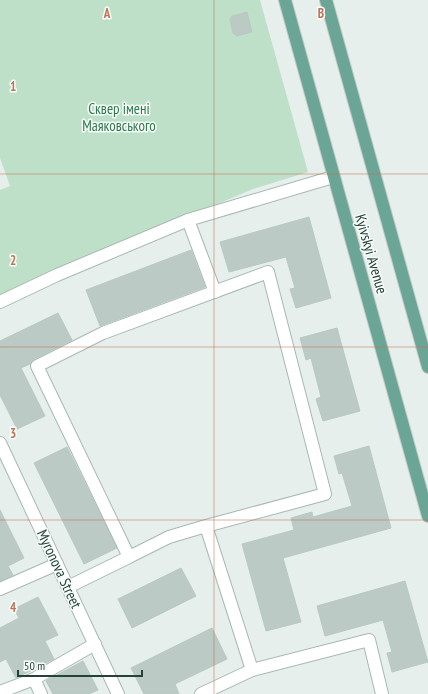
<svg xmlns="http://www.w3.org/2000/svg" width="428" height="694" viewBox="0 0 428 694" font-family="'PT Sans Narrow',sans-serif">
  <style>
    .green { fill: #bfe0c8 }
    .building { fill: #bbcac4; stroke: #b8c9c2 }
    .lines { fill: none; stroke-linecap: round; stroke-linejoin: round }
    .minor-casing { stroke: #a8b8b2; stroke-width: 14 }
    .major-casing { stroke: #c2cac8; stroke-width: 14 }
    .minor { stroke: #fff; stroke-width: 12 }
    .major { stroke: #6aa596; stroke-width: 12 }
    .grid { fill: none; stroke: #c07456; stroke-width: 1; stroke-opacity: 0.55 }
    .labels { text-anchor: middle; stroke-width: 3; stroke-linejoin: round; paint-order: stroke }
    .park-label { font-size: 15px; fill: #2d7a4b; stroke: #f7fbf9 }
    .street-label { font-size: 15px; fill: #24423a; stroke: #f7fbf9 }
    .grid-label { font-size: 13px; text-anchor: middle; font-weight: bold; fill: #c07456; stroke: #f7fbf9; stroke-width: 3; stroke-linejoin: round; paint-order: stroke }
  </style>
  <rect width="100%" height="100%" fill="#e6efeb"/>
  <path class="green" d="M0,0H260L308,172L253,189L0,296V190L10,186L0,158Z"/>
  <g class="building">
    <path d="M247,12L252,32L237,36L233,33L230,20L232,16Z"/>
    <path d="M309,217L331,298L296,308L290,289L295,288L286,257L229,272L220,242Z"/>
    <path d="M191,250L205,287L100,326L86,290Z"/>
    <path d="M58,313L72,340L34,359L30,364L21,368L45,416L17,429L0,395V341Z"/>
    <path d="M337,328L360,411L323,421L316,399L321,397L311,358L306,360L300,338Z"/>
    <path d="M369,446L391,528L283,558L301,622L266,631L242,544L294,530L291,518L312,512L313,517L352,506L342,473L339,474L334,456Z"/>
    <path d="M67,447L117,548L84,564L34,463Z"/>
    <path d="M0,510L24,558L8,566L13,575L0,581Z"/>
    <path d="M181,568L196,596L132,628L118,599Z"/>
    <path d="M405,581L428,662L392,672L387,653L392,652L383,620L325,636L317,606Z"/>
    <path d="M38,597L58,635L45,641L54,659L16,678L6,659L0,662V628L19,618L14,609Z"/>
    <path d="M212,628L227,659L175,684L179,694H144L131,668Z"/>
    <path d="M83,661L98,690L89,694H53L46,681Z"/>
  </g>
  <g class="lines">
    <g class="minor-casing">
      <g id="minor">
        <path d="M188,220L215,292"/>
        <path d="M0,302L57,275L188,220L333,177"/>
        <path d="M0,443L118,694"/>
        <path d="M206,526L169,537L129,557L37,366L103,333L268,272L325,494L206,526L252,670"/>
        <path d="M68,587L129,557"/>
        <path d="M0,589L57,564"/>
        <path d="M34,679L41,694"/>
        <path d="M0,692L34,679L95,644"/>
        <path d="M201,694L252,670L369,640L382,694"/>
      </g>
    </g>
    <g class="major-casing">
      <g id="major">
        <path d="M285,0L428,516"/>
        <path d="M326,0L428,367"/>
      </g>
    </g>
    <use href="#minor" class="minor"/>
    <use href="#major" class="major"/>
  </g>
  <path class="grid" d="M214,0V694M0,174H428M0,347H428M0,520H428"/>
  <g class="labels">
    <g class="park-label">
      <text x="119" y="114">Сквер імені<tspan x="119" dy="17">Маяковського</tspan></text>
    </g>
    <g class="street-label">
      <text transform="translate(371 254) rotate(74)" y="5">Kyivskyi Avenue</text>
      <text transform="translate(59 569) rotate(65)" y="5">Myronova Street</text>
    </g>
  </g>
  <g class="grid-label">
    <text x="107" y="18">A</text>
    <text x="321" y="18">B</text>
    <text x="13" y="91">1</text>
    <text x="13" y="265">2</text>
    <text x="13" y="438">3</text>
    <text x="13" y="612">4</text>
  </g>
  <path d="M18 670v6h124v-6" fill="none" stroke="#24423a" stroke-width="2"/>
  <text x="24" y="670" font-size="12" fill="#24423a" stroke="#f7fbf9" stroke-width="3" paint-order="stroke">50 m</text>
</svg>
